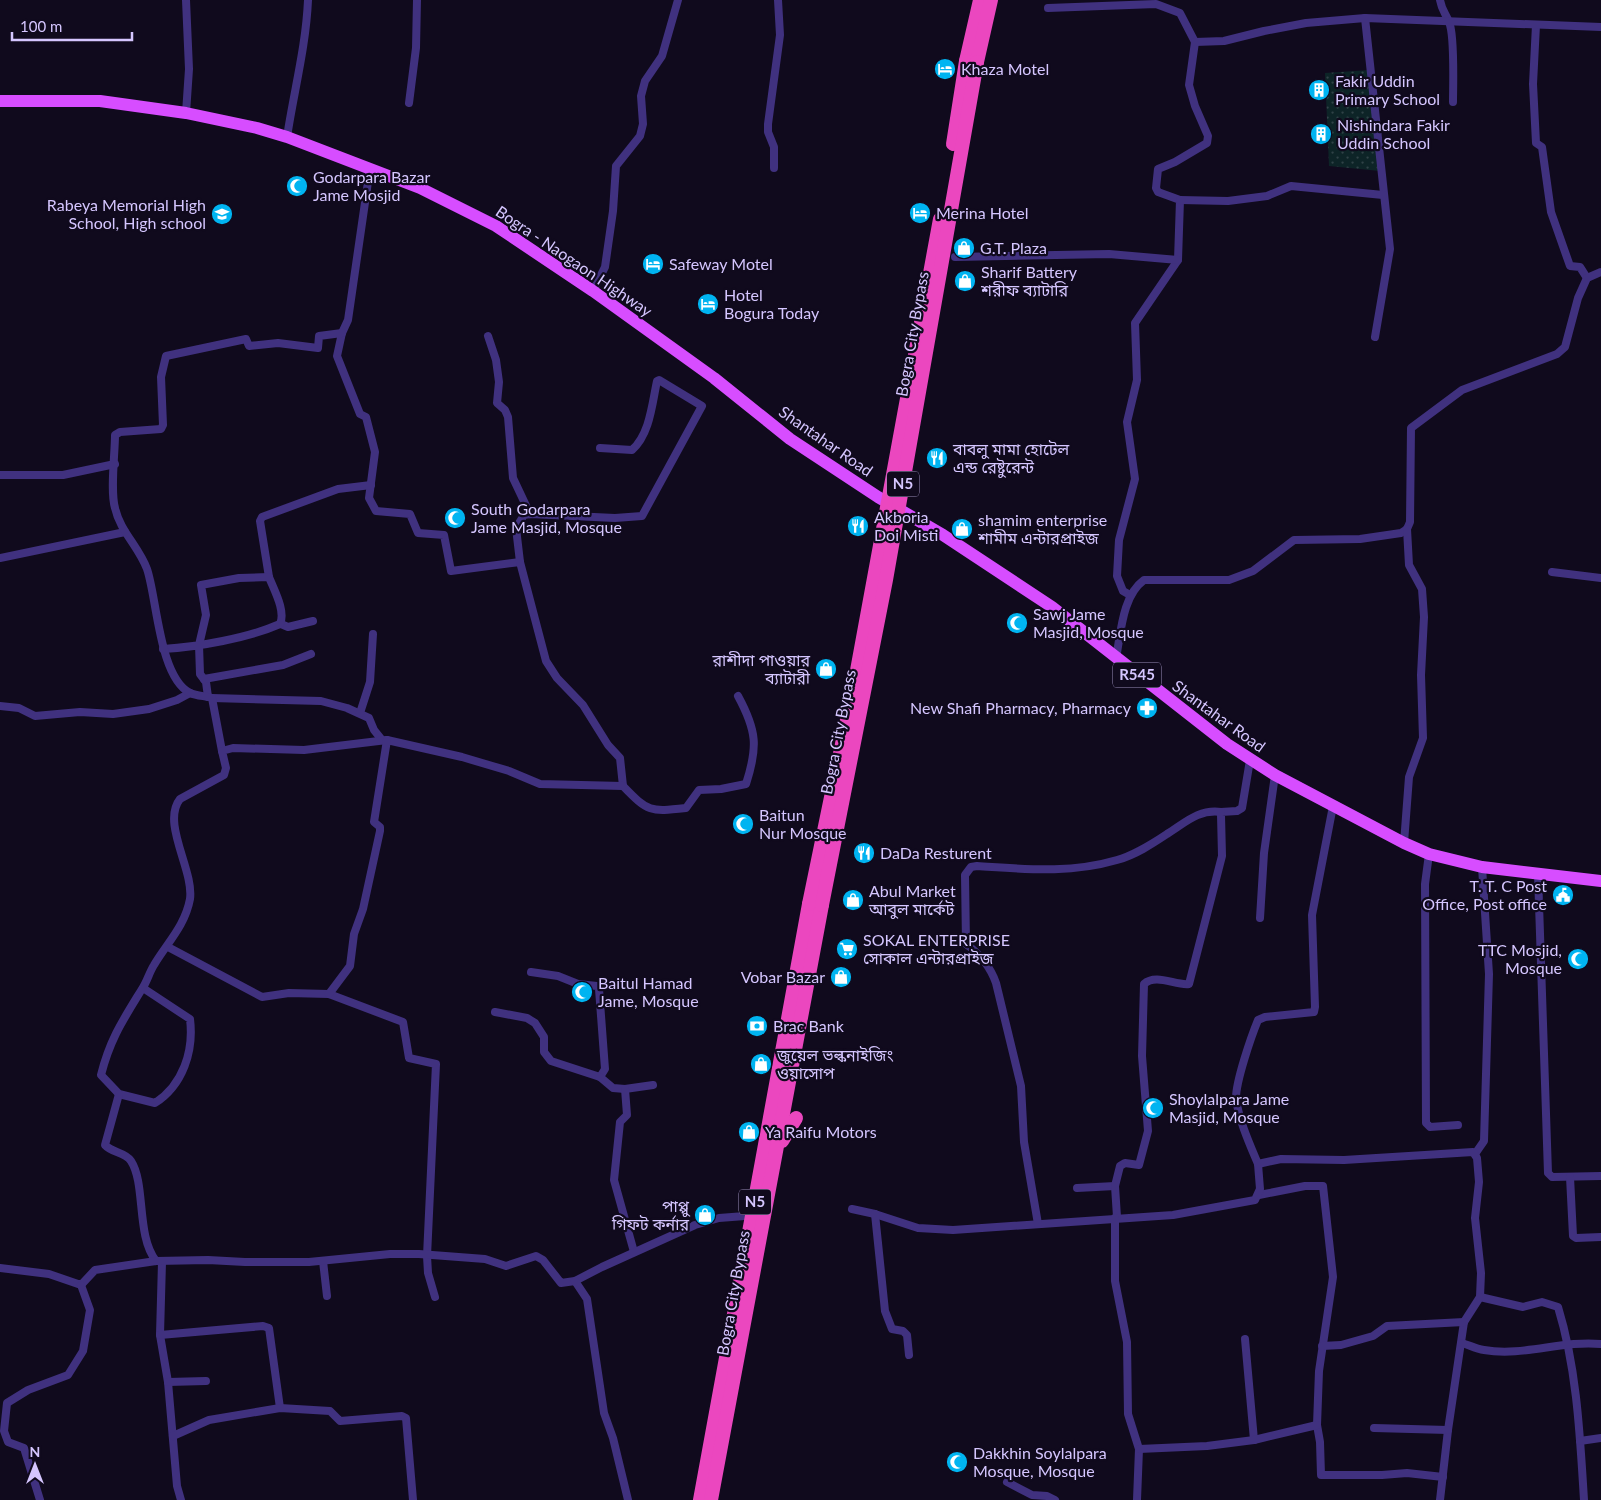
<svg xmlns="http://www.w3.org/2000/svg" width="1601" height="1500" viewBox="0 0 1601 1500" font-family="Lato,'Noto Sans Bengali',sans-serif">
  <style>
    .green { fill: url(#green-dots) }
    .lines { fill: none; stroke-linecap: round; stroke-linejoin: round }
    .minor { stroke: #40317f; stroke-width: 8 }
    .primary { stroke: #d74dff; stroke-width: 12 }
    .trunk { stroke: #eb47bf; stroke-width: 14 }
    .trunk-bridge { stroke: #eb47bf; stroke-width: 14 }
    .labels { text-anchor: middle; stroke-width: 4.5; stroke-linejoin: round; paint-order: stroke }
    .shield { fill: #100a1d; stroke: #9a8ebb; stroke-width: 1 }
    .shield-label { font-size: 15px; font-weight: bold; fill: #d5c6ff }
    .poi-label { font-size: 16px; fill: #d5c6ff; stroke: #100a1d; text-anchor: start }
    .street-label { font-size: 16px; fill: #d5c6ff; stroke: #100a1d }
  </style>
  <defs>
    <pattern id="green-dots" width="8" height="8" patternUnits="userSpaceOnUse" patternTransform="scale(1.25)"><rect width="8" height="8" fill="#0d2427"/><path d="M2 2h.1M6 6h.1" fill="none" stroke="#2f4247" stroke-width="1.8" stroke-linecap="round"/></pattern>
  </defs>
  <rect width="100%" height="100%" fill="#100a1d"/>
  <path class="green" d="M1370,70L1380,171L1329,166L1325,73Z"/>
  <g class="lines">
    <g class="minor">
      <path d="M1440,0C1442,11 1445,12 1449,22C1455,35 1453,85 1453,102"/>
      <path d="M1048,8L1156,4L1180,13L1195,42L1189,85L1195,106L1208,136L1207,143L1175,162L1158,169L1156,188L1158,192L1180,200L1178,260L1135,323L1137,380L1127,422L1135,479L1119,540L1117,576L1123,591L1130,595"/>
      <path d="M1365,18L1390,249L1375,337"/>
      <path d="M1536,25L1533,84L1536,143L1542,147L1551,212L1570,266L1580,267L1587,278"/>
      <path d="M1195,42L1224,41L1264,31L1306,23L1365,18L1601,27"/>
      <path d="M409,103L416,48L417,0"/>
      <path d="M186,113L189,69L186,0"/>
      <path d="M287,137C294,91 306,46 308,0"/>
      <path d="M370,168L348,320L342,333L337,356L360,414L366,417L375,452L369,498L376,511L410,514L418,533L444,535L451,571L520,562"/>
      <path d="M774,168V147L768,132V124L780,35L778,0"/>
      <path d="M1180,200L1228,201L1267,196L1291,186L1383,195"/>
      <path d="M955,257L1109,254L1178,260"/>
      <path d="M593,291L605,267L613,211L616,166L640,136L643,124L641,96L645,81L662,56L678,0"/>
      <path d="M488,336L496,360L499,382L497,403L505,410L508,417L513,478L530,514"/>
      <path d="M600,448L632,450C650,434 652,404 657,381L659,380L702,406L642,516L615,518L530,514L524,515L516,528L520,562L546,661L557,678L583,705L608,745L620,758L623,786"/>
      <path d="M0,475H63L115,464"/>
      <path d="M0,558L125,532"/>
      <path d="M1552,572L1601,578"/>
      <path d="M269,577L260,521L262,517L338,489L371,485"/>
      <path d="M281,624L288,627L313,621"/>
      <path d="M163,649C198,647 248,638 280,624C286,611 274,590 269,577L239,578L201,585L206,615L199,645L200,674L206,682L208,697"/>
      <path d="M1116,658C1121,633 1122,596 1144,580H1229L1253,571L1294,540L1360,539L1401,533L1407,529L1410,522L1411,428L1462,390L1557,354L1565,347L1578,298L1587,278L1601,272"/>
      <path d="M204,679L283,665L311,654"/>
      <path d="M212,698L321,701L347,708L369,718L374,730L382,740"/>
      <path d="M0,706L19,708L35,716L80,712L113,714L149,709L177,700L190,693"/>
      <path d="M360,713L370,682L373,634"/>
      <path d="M222,751L212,698C206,696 197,696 190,693C159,677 157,598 147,569C139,547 120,531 115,508C110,491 115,454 115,435L120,432L161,429L163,425L161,377L166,356L246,339L249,346L278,343L318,348L319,336L342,333"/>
      <path d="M1404,843L1409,777L1423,738L1421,675L1424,617L1422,589L1409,565L1407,529"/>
      <path d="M1429,854L1425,884L1426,1123L1430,1127L1458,1125"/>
      <path d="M1538,874L1548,1173L1552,1177L1601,1176"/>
      <path d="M1260,918L1264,853L1275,775"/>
      <path d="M168,947L262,997L289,993L329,994L403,1022L409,1058L436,1064L427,1256L428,1273L435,1297"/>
      <path d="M531,972L558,976L578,984L597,986L599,989L605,1069L600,1077"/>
      <path d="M143,988L190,1019C194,1051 183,1085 155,1103L119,1094L101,1075C110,1039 123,1020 142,989C147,982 149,973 154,965C167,943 185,926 190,899C194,870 161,823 180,799L224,775L226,768L222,751L233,748L304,750L387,740L462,757L509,771L540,784L623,786C648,812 650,812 686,808L699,790L721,789L746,784C758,747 757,731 738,696"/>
      <path d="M329,994L350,966L354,934L363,909L380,831V827L374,822L387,740"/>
      <path d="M495,1012L527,1018L535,1023L544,1037V1052L551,1061L600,1077L613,1088L625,1089L653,1085"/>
      <path d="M625,1089L627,1115L620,1122L614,1180L634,1252"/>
      <path d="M119,1094L105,1145C112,1153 125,1152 131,1161C146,1184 136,1236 156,1261"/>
      <path d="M1475,1154L1484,1141L1489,974L1482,867"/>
      <path d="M1258,1164C1250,1145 1238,1118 1236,1098C1236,1081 1251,1037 1258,1020L1265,1017L1314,1012L1315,1007L1312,915L1333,806"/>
      <path d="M1570,1177L1573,1236L1576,1238L1601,1237"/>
      <path d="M1077,1188L1115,1186"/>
      <path d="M1259,1195L1305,1186H1323L1333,1277L1319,1371L1317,1425L1320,1442L1321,1475H1382L1407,1473L1443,1477"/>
      <path d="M852,1209L875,1214L918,1228L953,1230L1173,1215L1255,1200L1260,1189L1258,1164L1281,1159L1344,1160L1473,1152L1477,1158L1479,1182L1475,1218L1481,1273L1480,1297L1464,1322L1448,1430L1440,1500"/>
      <path d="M875,1214L885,1311L892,1329L903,1331L907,1335L909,1355"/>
      <path d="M1117,1217L1115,1186L1120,1166L1125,1163L1139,1165L1148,1131L1142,1056L1144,984C1156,973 1176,986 1189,984L1222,856L1221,815V812L1237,811L1242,808L1250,760"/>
      <path d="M1115,1218V1281L1127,1342L1128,1414L1139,1449L1137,1500"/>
      <path d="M1038,1224L1024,1142L1021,1086L996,983C990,966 980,954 966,944L965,875L971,867L977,866C1025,869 1069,874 1117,860C1135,855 1152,844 1167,834C1185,823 1198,809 1221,812"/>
      <path d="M323,1261L327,1296"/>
      <path d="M162,1262L160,1335L168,1382L177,1486L181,1500"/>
      <path d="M0,1268L49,1274L81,1285L95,1270L156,1261L208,1260L245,1262H309L390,1254H419L485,1259L506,1266L536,1256L543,1260L561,1283L575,1281L602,1267L695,1225L719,1218L745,1216"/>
      <path d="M575,1281L587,1299L604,1413L613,1438L628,1500"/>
      <path d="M1480,1297L1523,1307L1542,1302L1558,1307C1577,1369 1580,1436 1584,1500"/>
      <path d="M160,1335L263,1326L269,1328L280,1408"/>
      <path d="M1245,1339L1254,1440"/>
      <path d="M1462,1343C1469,1345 1476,1349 1484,1350C1523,1357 1562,1340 1601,1344"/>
      <path d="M1322,1346L1341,1345L1373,1336L1387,1326L1464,1322"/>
      <path d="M168,1382L206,1381"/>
      <path d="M1374,1428L1448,1430"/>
      <path d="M173,1436L209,1420L280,1408L330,1411L340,1421L402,1416L406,1418L413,1500"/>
      <path d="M1580,1441L1601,1438"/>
      <path d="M1139,1449L1207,1446L1254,1440L1317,1425"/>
      <path d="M1007,1482L1032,1495L1047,1496L1055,1500"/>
      <path d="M40,1500L24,1448L8,1442L4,1431L7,1403L28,1390L68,1375L83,1351L90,1310L81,1285"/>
    </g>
    <path class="primary" d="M0,101H100L186,113L257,128L287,137L420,188L496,226L593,291L714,378L790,439L878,497L943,535L1052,607L1227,744L1275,775L1404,843L1429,854L1482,867L1601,881"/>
    <g class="trunk">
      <path d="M966,61L980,0"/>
      <path d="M977,62L991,0"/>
      <path d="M782,1141L796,1118"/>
      <path d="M700,1500L809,904"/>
      <path d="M711,1500L822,905"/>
    </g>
    <g class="trunk-bridge">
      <path d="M953,144L966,61"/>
      <path d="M809,904L856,676L940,219"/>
      <path d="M822,905L886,580L977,62"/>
    </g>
  </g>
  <defs>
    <g id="hotel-disc" transform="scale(1.125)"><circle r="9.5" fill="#00b4f1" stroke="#100a1d"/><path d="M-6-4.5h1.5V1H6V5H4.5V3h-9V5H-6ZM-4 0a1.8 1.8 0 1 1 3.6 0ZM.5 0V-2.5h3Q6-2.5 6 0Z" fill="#fff"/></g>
    <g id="building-disc" transform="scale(1.125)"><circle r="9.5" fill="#00b4f1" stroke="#100a1d"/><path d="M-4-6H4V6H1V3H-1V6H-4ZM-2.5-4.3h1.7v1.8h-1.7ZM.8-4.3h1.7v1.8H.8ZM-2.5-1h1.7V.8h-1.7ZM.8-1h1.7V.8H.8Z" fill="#fff"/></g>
    <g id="mosque-disc" transform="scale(1.125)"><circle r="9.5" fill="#00b4f1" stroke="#100a1d"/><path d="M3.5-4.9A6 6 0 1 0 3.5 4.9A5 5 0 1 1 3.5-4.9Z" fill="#fff"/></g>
    <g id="school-disc" transform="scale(1.125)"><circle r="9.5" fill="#00b4f1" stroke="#100a1d"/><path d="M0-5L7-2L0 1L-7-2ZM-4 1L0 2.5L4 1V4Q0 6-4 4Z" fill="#fff"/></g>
    <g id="shop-disc" transform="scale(1.125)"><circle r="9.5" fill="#00b4f1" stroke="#100a1d"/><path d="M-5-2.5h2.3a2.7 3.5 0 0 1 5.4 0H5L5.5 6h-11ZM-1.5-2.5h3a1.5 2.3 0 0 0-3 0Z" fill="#fff"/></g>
    <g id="restaurant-disc" transform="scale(1.125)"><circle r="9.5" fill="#00b4f1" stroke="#100a1d"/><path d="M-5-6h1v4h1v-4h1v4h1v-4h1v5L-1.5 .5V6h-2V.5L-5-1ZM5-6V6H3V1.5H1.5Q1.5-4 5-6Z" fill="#fff"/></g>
    <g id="pharmacy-disc" transform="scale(1.125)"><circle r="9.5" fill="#00b4f1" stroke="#100a1d"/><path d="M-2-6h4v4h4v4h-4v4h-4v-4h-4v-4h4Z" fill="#fff"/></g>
    <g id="civic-disc" transform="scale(1.125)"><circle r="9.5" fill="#00b4f1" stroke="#100a1d"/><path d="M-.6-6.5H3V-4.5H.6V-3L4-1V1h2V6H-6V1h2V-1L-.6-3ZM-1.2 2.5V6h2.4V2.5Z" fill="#fff"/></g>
    <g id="supermarket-disc" transform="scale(1.125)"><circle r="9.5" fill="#00b4f1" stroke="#100a1d"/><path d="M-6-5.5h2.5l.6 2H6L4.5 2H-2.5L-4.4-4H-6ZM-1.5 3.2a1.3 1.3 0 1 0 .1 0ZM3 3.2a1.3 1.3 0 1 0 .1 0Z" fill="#fff"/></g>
    <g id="bank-disc" transform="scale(1.125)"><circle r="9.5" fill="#00b4f1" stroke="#100a1d"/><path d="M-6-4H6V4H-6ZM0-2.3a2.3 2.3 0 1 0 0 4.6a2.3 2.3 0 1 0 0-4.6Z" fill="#fff"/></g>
  </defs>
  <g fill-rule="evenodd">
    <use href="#hotel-disc" x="945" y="69"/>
    <use href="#building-disc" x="1319" y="90"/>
    <use href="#building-disc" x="1321" y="134"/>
    <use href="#mosque-disc" x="297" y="186"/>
    <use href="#hotel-disc" x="920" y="213"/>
    <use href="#school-disc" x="222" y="214"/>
    <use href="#shop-disc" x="964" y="248"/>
    <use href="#hotel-disc" x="653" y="264"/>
    <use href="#shop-disc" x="965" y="281"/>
    <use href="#hotel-disc" x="708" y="304"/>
    <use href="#restaurant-disc" x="937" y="458"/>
    <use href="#mosque-disc" x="455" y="518"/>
    <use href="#restaurant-disc" x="858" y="526"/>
    <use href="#shop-disc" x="962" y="529"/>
    <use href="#mosque-disc" x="1017" y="623"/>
    <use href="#shop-disc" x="826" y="669"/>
    <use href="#pharmacy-disc" x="1147" y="708"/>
    <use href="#mosque-disc" x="743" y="824"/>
    <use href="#restaurant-disc" x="864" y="853"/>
    <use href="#civic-disc" x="1563" y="895"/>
    <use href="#shop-disc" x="853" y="900"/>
    <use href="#supermarket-disc" x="847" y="949"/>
    <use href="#mosque-disc" x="1578" y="959"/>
    <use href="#shop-disc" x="841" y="977"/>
    <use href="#mosque-disc" x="582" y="992"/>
    <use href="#bank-disc" x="757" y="1026"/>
    <use href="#shop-disc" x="761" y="1064"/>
    <use href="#mosque-disc" x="1153" y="1108"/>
    <use href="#shop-disc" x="749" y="1132"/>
    <use href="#shop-disc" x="705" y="1215"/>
    <use href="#mosque-disc" x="957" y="1462"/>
  </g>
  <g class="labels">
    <g class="shield">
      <rect x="887" y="471.5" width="32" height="25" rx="4"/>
      <rect x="1113" y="662.5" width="48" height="25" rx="4"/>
      <rect x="739" y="1189.5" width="32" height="25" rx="4"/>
    </g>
    <g class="shield-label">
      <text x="903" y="489">N5</text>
      <text x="1137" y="680">R545</text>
      <text x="755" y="1207">N5</text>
    </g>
    <g class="poi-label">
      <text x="961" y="75">Khaza Motel</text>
      <text x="1335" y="87">Fakir Uddin<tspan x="1335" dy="18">Primary School</tspan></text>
      <text x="1337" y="131">Nishindara Fakir<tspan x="1337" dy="18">Uddin School</tspan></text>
      <text x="313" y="183">Godarpara Bazar<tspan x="313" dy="18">Jame Mosjid</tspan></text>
      <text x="206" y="211" text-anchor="end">Rabeya Memorial High<tspan x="206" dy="18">School, High school</tspan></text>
      <text x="936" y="219">Merina Hotel</text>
      <text x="980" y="254">G.T. Plaza</text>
      <text x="669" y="270">Safeway Motel</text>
      <text x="981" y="278">Sharif Battery<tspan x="981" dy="18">শরীফ ব্যাটারি</tspan></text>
      <text x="724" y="301">Hotel<tspan x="724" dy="18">Bogura Today</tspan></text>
      <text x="953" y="455">বাবলু মামা হোটেল<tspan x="953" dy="18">এন্ড রেষ্টুরেন্ট</tspan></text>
      <text x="471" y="515">South Godarpara<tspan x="471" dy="18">Jame Masjid, Mosque</tspan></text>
      <text x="874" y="523">Akboria<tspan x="874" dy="18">Doi Misti</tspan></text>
      <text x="978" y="526">shamim enterprise<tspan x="978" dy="18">শামীম এন্টারপ্রাইজ</tspan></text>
      <text x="1033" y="620">Sawj Jame<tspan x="1033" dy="18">Masjid, Mosque</tspan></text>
      <text x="810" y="666" text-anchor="end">রাশীদা পাওয়ার<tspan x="810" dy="18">ব্যাটারী</tspan></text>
      <text x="1131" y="714" text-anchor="end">New Shafi Pharmacy, Pharmacy</text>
      <text x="759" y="821">Baitun<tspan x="759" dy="18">Nur Mosque</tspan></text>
      <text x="880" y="859">DaDa Resturent</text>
      <text x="1547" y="892" text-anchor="end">T. T. C Post<tspan x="1547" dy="18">Office, Post office</tspan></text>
      <text x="869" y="897">Abul Market<tspan x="869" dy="18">আবুল মার্কেট</tspan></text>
      <text x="863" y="946">SOKAL ENTERPRISE<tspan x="863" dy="18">সোকাল এন্টারপ্রাইজ</tspan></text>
      <text x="1562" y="956" text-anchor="end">TTC Mosjid,<tspan x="1562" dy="18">Mosque</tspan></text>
      <text x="825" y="983" text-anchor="end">Vobar Bazar</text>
      <text x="598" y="989">Baitul Hamad<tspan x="598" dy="18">Jame, Mosque</tspan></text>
      <text x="773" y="1032">Brac Bank</text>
      <text x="777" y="1061">জুয়েল ভল্কনাইজিং<tspan x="777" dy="18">ওয়াসোপ</tspan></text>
      <text x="1169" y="1105">Shoylalpara Jame<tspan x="1169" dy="18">Masjid, Mosque</tspan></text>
      <text x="765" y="1138">Ya Raifu Motors</text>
      <text x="689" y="1212" text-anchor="end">পাপ্পু<tspan x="689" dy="18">গিফট কর্নার</tspan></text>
      <text x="973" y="1459">Dakkhin Soylalpara<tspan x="973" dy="18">Mosque, Mosque</tspan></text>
    </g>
    <g class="street-label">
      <text transform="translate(574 261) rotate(34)" y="6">Bogra - Naogaon Highway</text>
      <text transform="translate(912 334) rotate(-80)" y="6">Bogra City Bypass</text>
      <text transform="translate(826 441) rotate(35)" y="6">Shantahar Road</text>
      <text transform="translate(1219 716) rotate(36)" y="6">Shantahar Road</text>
      <text transform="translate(838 732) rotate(-79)" y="6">Bogra City Bypass</text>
      <text transform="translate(733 1293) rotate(-80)" y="6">Bogra City Bypass</text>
    </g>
  </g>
  <g transform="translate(35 1465)" stroke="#100a1d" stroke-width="4" paint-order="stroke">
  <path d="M0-4L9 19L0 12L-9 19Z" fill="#d5c6ff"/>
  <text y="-8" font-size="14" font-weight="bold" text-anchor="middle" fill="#d5c6ff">N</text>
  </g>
  <path d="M12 32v8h120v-8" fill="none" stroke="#d5c6ff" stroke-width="2.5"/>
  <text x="20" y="32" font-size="15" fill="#d5c6ff" stroke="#100a1d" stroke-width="4" paint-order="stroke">100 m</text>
</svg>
